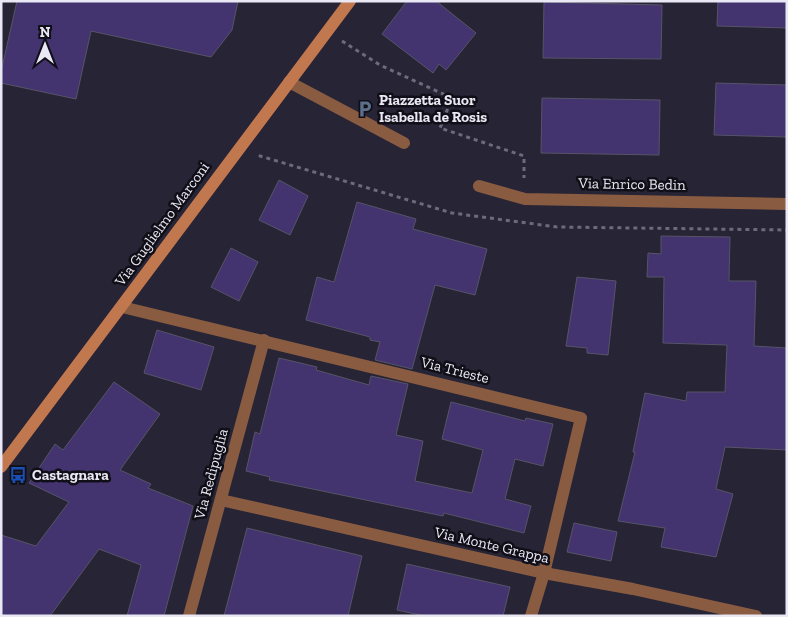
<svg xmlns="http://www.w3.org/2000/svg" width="788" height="617" viewBox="0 0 788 617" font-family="'Zilla Slab',serif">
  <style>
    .building { fill: #43336e; stroke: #575468 }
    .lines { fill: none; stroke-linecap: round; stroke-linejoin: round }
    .path { stroke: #6d6a7b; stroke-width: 3; stroke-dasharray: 4 4; stroke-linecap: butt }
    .service { stroke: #895c42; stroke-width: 12 }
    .minor { stroke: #895c42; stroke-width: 12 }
    .secondary { stroke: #c1784f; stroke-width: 12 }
    .labels { text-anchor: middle; stroke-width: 5; stroke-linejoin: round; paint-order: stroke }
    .poi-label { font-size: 15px; font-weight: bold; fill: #eae8f5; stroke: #100e16; text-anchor: start }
    .street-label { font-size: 15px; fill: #eae8f5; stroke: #100e16 }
  </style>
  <rect width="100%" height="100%" fill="#272436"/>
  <g class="building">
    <path d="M17,1H238L232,30L211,57L91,31L76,99L1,83V72Z"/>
    <path d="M407,1H436L476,33L446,70L439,64L433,73L382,34Z"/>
    <path d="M718,1H787V28L717,26Z"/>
    <path d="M544,2L662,5L661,59L543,58Z"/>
    <path d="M716,83L787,85V137L714,135Z"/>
    <path d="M542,98L660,100L659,155L541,153Z"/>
    <path d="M279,180L308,196L290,235L259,220Z"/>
    <path d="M357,202L416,219L413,229L487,249L475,295L435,285L412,369L375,360L380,342L370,340V337L306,320L317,277L334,282Z"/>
    <path d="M661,236L730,237L729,281H756L754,346L787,348V450L725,447L716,489L733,494L716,557L661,547L665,528L618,521L635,452H633L645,393L686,401L687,392H725L727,345L663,343L664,277H647L648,253L661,254Z"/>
    <path d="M231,248L258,262L239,301L211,287Z"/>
    <path d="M577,277L616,281L608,355L587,353V348L566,346Z"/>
    <path d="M157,330L214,347L201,390L144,373Z"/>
    <path d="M279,358L317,367L316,370L369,385L371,376L408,384L396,435L423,441L415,481L472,493L483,450L442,439L451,402L525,421L526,418L553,424L543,466L515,459L505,499L531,506L524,533L444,513L443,516L269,480L270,477L246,471L255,432L260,434Z"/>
    <path d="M114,382L160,414L120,470L151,484L148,488L193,506L164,616H127L141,565L99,549L50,616H1V535L36,546L69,502L29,483L55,444L63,450Z"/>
    <path d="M574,523L617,532L611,561L567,552Z"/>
    <path d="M247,528L362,556L348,616H224Z"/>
    <path d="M407,564L510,587L503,616H425L397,610Z"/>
  </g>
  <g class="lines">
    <g class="path">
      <path d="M342,41L380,65L452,98L440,128L524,156V178"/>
      <path d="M261,155L260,156L452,213L557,227L787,230"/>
    </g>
    <path class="service" d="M289,82L404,143"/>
    <g class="minor">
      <path d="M479,186L525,199L787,204"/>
      <path d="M122,307L581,418L544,573L531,616"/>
      <path d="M221,500L544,573L633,589L756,616"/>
      <path d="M189,616L264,340"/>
    </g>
    <path class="secondary" d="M1,467L350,1"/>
  </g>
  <defs>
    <g id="parking-bare" transform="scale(1.35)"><path d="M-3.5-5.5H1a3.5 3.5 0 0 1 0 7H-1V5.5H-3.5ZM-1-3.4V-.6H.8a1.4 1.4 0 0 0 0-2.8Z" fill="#5c6f8a" stroke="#100e16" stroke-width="2.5" paint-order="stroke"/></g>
    <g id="bus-bare" transform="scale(1.35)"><path d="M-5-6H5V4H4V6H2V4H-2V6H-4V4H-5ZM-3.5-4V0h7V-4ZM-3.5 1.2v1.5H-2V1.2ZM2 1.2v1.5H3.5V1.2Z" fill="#1a4fb4" stroke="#100e16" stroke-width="2.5" paint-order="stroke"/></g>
  </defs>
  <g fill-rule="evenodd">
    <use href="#parking-bare" x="365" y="109"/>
    <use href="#bus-bare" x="18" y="475"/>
  </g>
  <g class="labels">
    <g class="poi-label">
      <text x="379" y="105">Piazzetta Suor<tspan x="379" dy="17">Isabella de Rosis</tspan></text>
      <text x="32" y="480">Castagnara</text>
    </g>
    <g class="street-label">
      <text transform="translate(632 184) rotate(1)" y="5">Via Enrico Bedin</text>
      <text transform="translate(162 224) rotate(-54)" y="5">Via Guglielmo Marconi</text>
      <text transform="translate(455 370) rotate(14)" y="5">Via Trieste</text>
      <text transform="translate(211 474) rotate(-75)" y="5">Via Redipuglia</text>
      <text transform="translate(492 545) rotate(13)" y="5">Via Monte Grappa</text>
    </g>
  </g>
  <rect width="788" height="617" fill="none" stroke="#eae8f5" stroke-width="5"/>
  <g transform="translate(45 45)" stroke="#100e16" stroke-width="4" paint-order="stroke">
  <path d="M0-4L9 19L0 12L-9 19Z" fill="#eae8f5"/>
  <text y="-8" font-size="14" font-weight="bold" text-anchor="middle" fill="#eae8f5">N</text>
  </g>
</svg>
